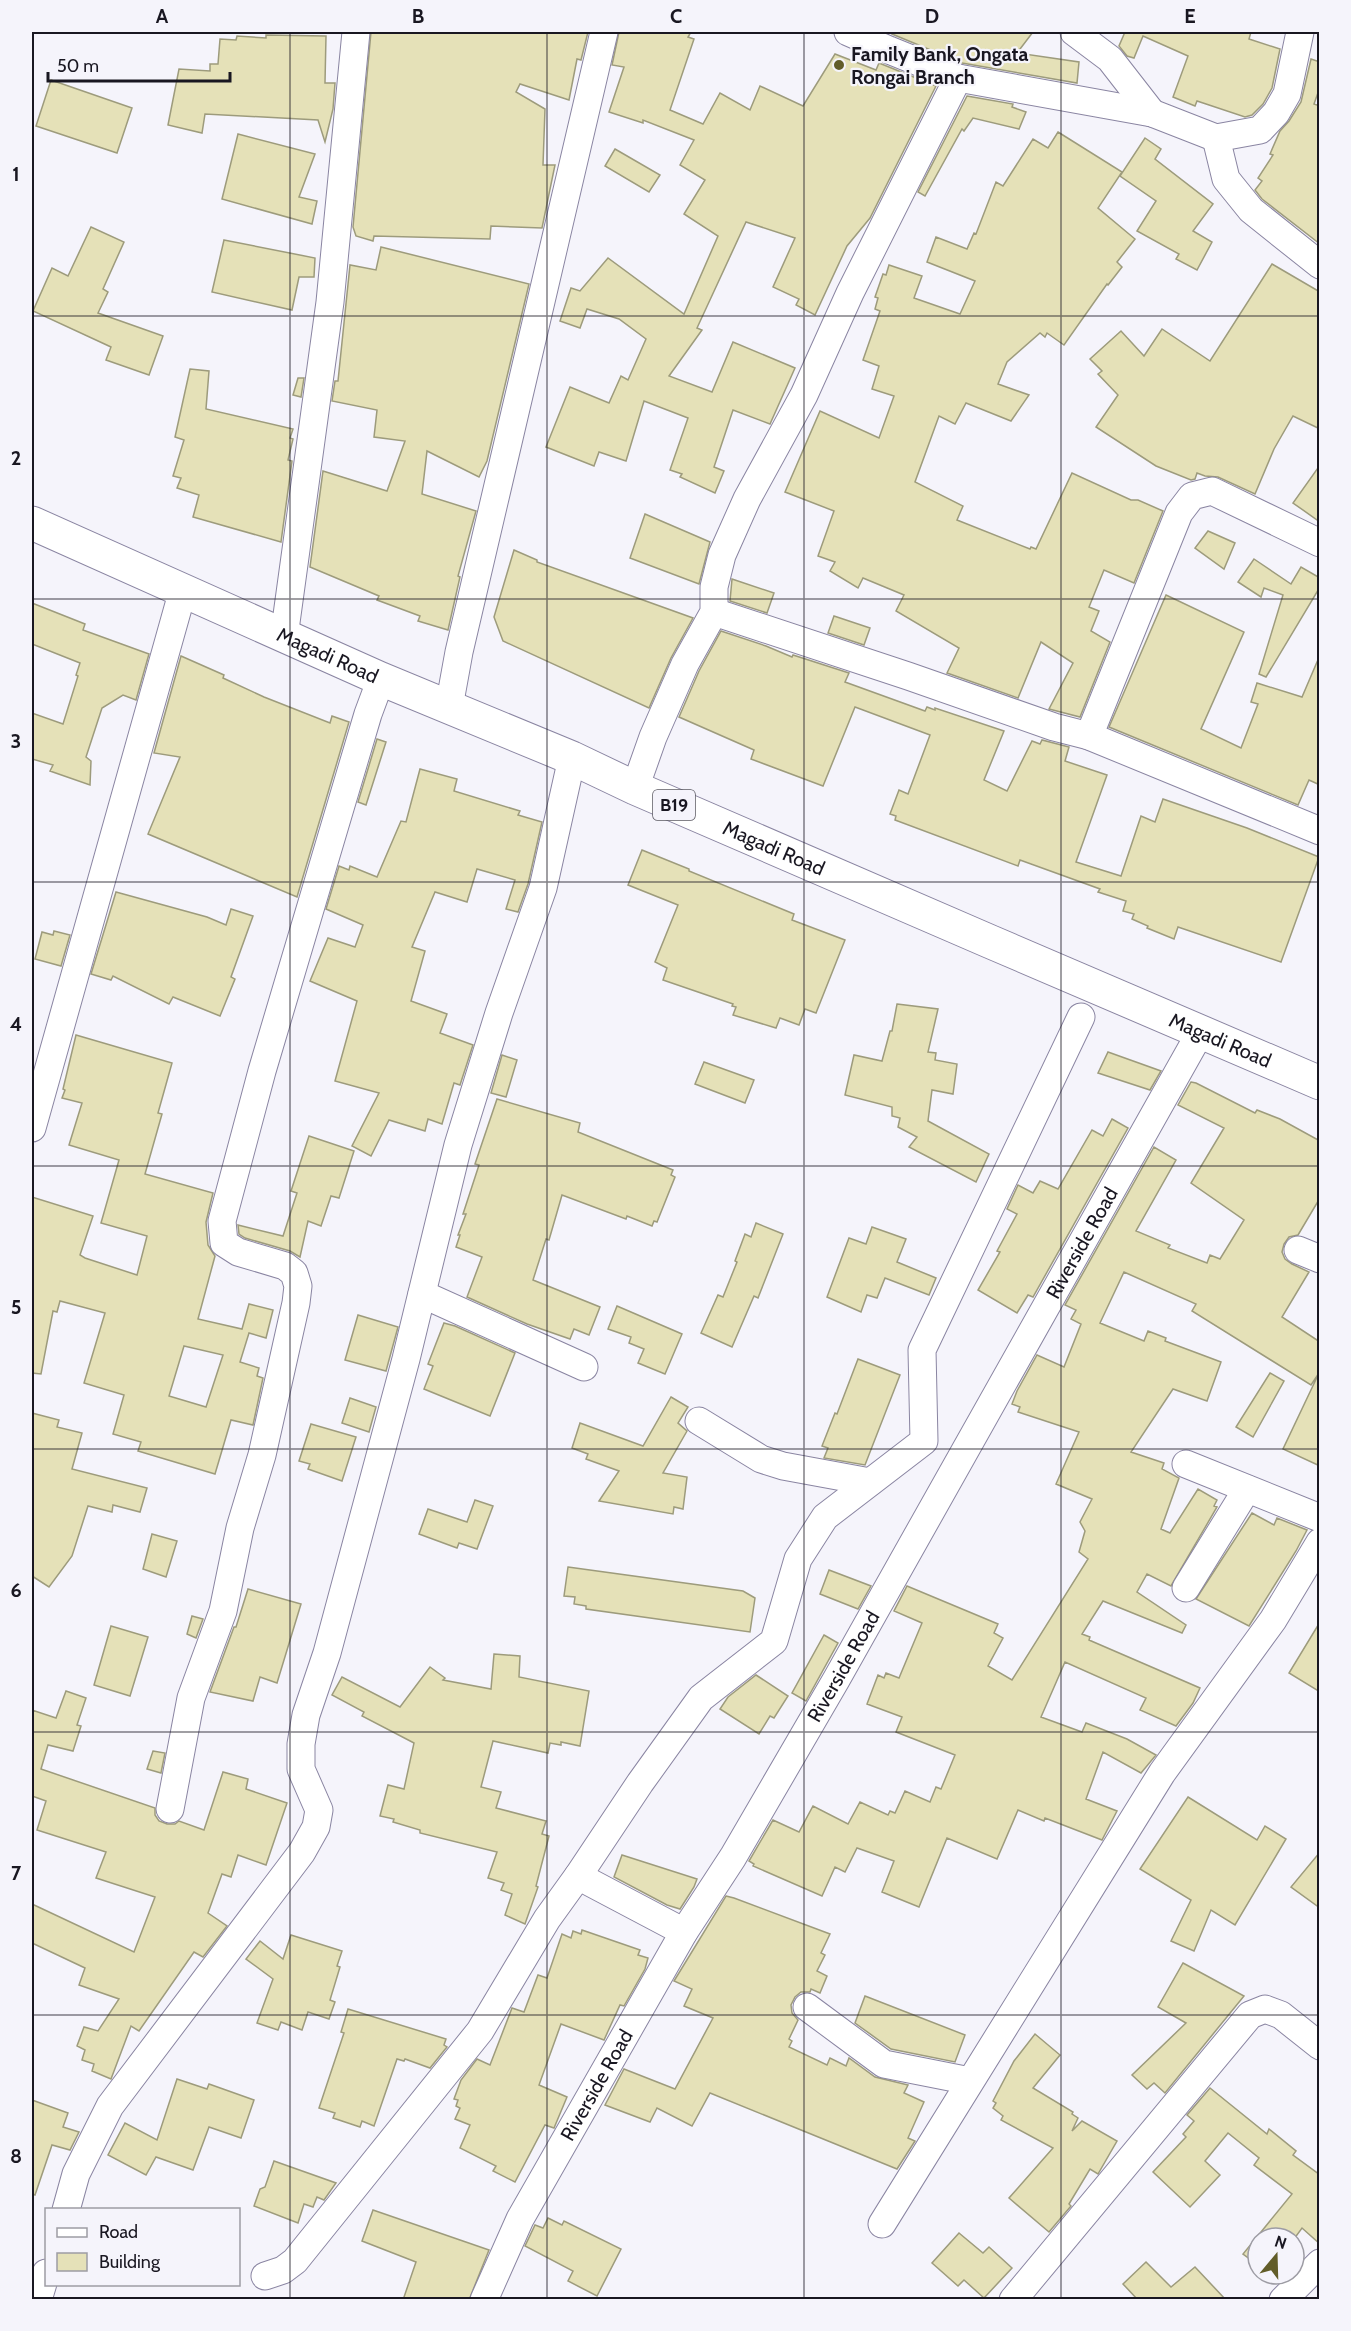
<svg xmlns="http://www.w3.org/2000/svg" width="1351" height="2331" viewBox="0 0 1351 2331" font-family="Cabin,sans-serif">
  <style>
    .building { fill: #e5e1b8; stroke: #9d9b7c; stroke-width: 1.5; fill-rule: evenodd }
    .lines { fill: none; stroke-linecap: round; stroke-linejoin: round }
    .minor-casing { stroke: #8a85a2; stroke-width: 29 }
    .trunk-casing { stroke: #8a85a2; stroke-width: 35 }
    .minor { stroke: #fff; stroke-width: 27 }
    .trunk { stroke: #fff; stroke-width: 33 }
    .grid { fill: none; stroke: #191721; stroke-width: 1.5; stroke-opacity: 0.55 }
    .poi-dot { fill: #625d29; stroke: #f5f4fb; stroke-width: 2 }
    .labels { text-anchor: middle; stroke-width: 4.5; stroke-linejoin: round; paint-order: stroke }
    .shield { fill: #f5f4fb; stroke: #5b5962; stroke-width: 1.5 }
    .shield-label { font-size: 18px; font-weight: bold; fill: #191721 }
    .poi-label { font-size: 20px; font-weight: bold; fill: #191721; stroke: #f5f4fb; text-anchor: start }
    .street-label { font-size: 20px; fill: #191721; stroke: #f5f4fb }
    .neatline { fill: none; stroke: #191721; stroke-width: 2 }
    .grid-label { font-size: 20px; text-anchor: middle; font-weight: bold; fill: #191721 }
  </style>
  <rect width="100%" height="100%" fill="#f5f4fb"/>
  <g class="building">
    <path d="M371,32H588L581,60L577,59L569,100L520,84L516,92L545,109L543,165H555L542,228L491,226L490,239L374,236L373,241L356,236L353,227Z"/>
    <path d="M619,32H691L688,37L694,39L670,110L703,124L720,93L750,110L760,86L803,106L835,54L876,70L879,63L936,86L870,218L847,246L815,315L796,305L799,299L773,287L795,238L746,222L697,328L702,330L669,376L712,392L733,342L795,368L770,424L733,410L714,467L724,471L715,493L680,477L682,474L670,470L688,418L644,401L626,461L599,452L594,466L546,447L570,387L609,403L621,376L628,380L646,339L619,319L587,309L580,328L560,321L571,288L580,291L608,258L684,314L718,236L684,214L705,180L680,165L694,140L643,120V123L609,112L624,67L612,65Z"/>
    <path d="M893,32H1033L1017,53L1079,62L1077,83L962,63L892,34Z"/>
    <path d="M1125,32H1251L1249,39L1280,49L1272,88L1263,104L1252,115L1245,117L1197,101L1195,106L1173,97L1188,56L1143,36L1134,58L1127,56L1119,46Z"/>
    <path d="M266,35L326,36L325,83H335L333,109L325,142L318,120L205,114L202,133L168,125L179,69L210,71V64H218L220,39L236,40L237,36L266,38Z"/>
    <path d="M1311,59L1320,62V87L1314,104L1320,106V244L1262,199L1255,190L1262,181L1258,178L1273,155L1270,154L1280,131L1289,121L1301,102Z"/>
    <path d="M51,80L132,108L117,153L36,126Z"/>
    <path d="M967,96L1013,104L1012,107L1026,112L1019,129L973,118L964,131L962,129L925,196L918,192Z"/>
    <path d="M1058,132L1122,172L1098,208L1135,239L1117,262L1122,267L1108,285L1107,284L1064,345L1047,333L1045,337L1040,333L1007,362L998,384L1029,395L1011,421L966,403L955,424L939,416L915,482L963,506L957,520L1030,549L1031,547L1036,549L1072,473L1131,500H1138L1163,511L1134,583L1104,570L1089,607L1099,611L1091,631L1110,642L1080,717L1049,709L1073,663L1041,642L1018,698L947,673L959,648L896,611L904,595L863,578L858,588L830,571L835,562L818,556L834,511L785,492L820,411L879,438L894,396L872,389L879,366L863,360L880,311L875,309L878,298L875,297L883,274L886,275L889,265L922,276L914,298L960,314L975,281L927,262L936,237L967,249L974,233L976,234L996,182L1003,186L1033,139L1048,148Z"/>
    <path d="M238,134L315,154L299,197L317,201L312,224L222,199Z"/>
    <path d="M1145,138L1161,149L1155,159L1213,204L1193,231L1212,242L1197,270L1176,259L1179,254L1137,231L1156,201L1120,176Z"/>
    <path d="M615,149L660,175L649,192L605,166Z"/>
    <path d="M91,227L124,242L103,289L108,292L98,313L163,336L149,375L106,360L111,347L33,311L52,268L68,276Z"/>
    <path d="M224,240L315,258L314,277H299L292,310L212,292Z"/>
    <path d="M381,247L529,284L487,461L479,477L427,451L422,494L476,511L458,576L460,577L448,630L418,621L420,616L377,600L379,596L310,567L323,471L387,491L405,441L374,437L377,410L332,401L335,381H338L350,265L376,270Z"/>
    <path d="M1272,264L1320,292V429L1293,416L1274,449L1255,494L1218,477L1205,476L1197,473L1195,479L1191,480L1156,466L1096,427L1118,395L1098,374L1102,371L1090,359L1121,331L1144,356L1162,329L1210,361Z"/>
    <path d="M190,369L209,371L206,409L293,429L290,438L293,439L288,460L292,461L281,542L193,517L199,495L177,488L181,478L173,476L184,440L175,437Z"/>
    <path d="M298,378H304L301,397L293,395Z"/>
    <path d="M1320,465V522L1293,503Z"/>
    <path d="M645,514L710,542L699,584L630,558Z"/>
    <path d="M1208,531L1235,543L1224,569L1195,548Z"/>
    <path d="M514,550L537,560V562L693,618L671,658L649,708L503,641L494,617Z"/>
    <path d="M1254,559L1291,584L1301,567L1320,578V587L1266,677L1259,674L1283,595L1264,588L1261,597L1238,582Z"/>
    <path d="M732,579L774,593L767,613L730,601Z"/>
    <path d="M1166,595L1244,632L1201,729L1241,748L1258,704L1251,702L1257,683L1302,697L1320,655V785L1309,780L1298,805L1109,727Z"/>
    <path d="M32,603L85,624L83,630L149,654L136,700L123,695L102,708L86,757L91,761L90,785L50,771L53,765L32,759V713L63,724L78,676L76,675L80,663L32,644Z"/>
    <path d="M834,616L870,628L864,645L828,633Z"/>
    <path d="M721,631L766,646L792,657L793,655L849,673L845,682L925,711L927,707L935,710V708L1004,731L984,780L1007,791L1032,741L1040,744L1042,740L1069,747L1065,761L1107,775L1076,862L1121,876L1141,816L1155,822L1163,799L1247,828L1319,857L1281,962L1178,927L1174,939L1147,928L1148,926L1132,919L1134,914L1123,911L1126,901L1098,892L1100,889L1020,860L1018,866L895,820L896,816L890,814L899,790L908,794L930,735L855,707L823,786L751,759L754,750L679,717L699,671Z"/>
    <path d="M181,656L224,675L223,678L264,697L330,723L332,716L349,722L297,897L148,834L180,757L154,753Z"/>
    <path d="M377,739L386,742L366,805L358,802Z"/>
    <path d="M420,769L457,779L454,791L520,811L518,815L542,822L528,884L518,912L506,909L515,880L477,869L467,902L435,892L412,947L425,951L411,1001L447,1014L440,1033L473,1045L460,1085L454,1083L442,1124L428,1119L425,1131L389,1120L371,1156L352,1146L379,1093L335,1081L357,1001L310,981L328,938L355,947L363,925L326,909L339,866L349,870L350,866L377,877L401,821L406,822Z"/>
    <path d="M642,850L689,869V871L794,914L792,920L845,940L816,1013L805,1009L799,1025L780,1018L776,1028L733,1015L736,1007L732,1006L733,1004L663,980L667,968L655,962L678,905L628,885Z"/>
    <path d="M116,892L207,917L226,925L231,909L253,916L231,977L235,979L220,1016L173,997L169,1004L113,976L111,980L91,974Z"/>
    <path d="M54,931L70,935L61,966L35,959L42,932L53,935Z"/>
    <path d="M897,1004L938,1009L928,1052L936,1053L935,1060L957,1064L953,1094L932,1090L928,1121L989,1154L976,1182L909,1147L917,1137L898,1127L900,1118L892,1116V1107L845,1095L854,1055L882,1061L890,1031H892Z"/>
    <path d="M76,1035L172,1063L158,1113L162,1114L145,1174L213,1193L206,1222L208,1245L215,1256L198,1319L242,1329L249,1304L273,1310L266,1338L249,1333L240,1362L259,1368L257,1376L263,1378L253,1425L231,1420L215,1474L138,1451L141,1442L113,1434L124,1395L84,1383L105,1313L60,1301L57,1312L53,1311L41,1374L32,1373V1197L93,1216L80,1255L85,1258L137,1275L147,1236L101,1223L119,1160L69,1145L82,1103L62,1098L65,1090L63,1089ZM184,1346L223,1355L206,1407L169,1396Z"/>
    <path d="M1108,1052L1161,1071L1150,1090L1098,1073Z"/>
    <path d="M502,1055L517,1060L506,1097L491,1093Z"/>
    <path d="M704,1062L754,1080L745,1103L695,1084Z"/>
    <path d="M1191,1082L1196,1083L1255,1113L1257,1110L1280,1119L1320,1141V1198L1298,1235L1289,1237L1284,1244L1282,1252L1285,1259L1292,1264L1309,1272L1282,1317L1320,1342V1466L1283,1449L1319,1373L1311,1385L1192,1311L1196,1304L1124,1272L1100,1323L1144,1341L1148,1331L1166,1338L1165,1341L1221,1362L1207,1401L1173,1389L1131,1452L1164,1463L1162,1469L1179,1478L1161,1529L1170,1533L1198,1489L1217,1500L1214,1506L1217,1507L1171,1586L1147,1574L1137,1592L1186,1625L1182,1633L1103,1601L1082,1634L1090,1637L1089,1640L1200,1688L1193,1703L1176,1726L1140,1710L1146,1698L1065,1662L1041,1717L1082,1732L1086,1723L1127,1739L1156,1755L1141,1773L1103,1752L1086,1799L1117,1811L1102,1840L1045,1818L1044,1821L1018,1810L997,1859L947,1838L919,1907L882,1892L894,1861L857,1848L845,1872L835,1867L822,1896L753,1866L754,1864L749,1861L773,1820L799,1832L813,1806L848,1824L860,1802L888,1815L890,1811L895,1813L905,1791L930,1802L936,1787L941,1789L955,1755L896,1732L902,1717L867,1704L878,1675L884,1678L886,1673L899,1678L922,1623L894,1611L907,1586L998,1624L994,1633L1003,1638L988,1666L1012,1680L1088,1559L1079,1552L1085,1531L1080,1522L1092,1499L1056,1484L1079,1432L1018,1412L1020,1407L1012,1404L1017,1391L1037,1355L1064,1367L1081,1324L1071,1319L1076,1310L1065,1305L1154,1147L1176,1160L1136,1231L1170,1245L1168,1248L1207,1263L1210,1255L1220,1259L1244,1220L1191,1183L1224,1128L1178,1105Z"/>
    <path d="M497,1099L580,1123L578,1132L673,1170L671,1175L675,1177L657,1222L654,1221L652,1226L627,1216L626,1219L562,1195L549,1240L546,1239L533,1280L600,1307L589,1335L574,1329L570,1339L527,1324L467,1297L482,1257L456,1247L460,1235H458L466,1214H463L479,1165L475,1164Z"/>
    <path d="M1112,1119L1128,1128L1033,1297L1028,1295L1017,1313L978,1290L1000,1252L997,1251L1017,1214L1007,1209L1018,1185L1033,1193L1040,1181L1058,1189L1092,1130L1103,1136Z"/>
    <path d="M309,1136L354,1151L339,1198L331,1196L321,1226L308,1221L300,1257L290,1251L245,1238L239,1234L238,1225L283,1236L297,1193L291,1191Z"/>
    <path d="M756,1223L783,1234L758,1298L754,1296L732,1347L701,1333L718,1295L723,1297L737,1262L735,1261L745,1234L751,1237Z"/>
    <path d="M872,1227L906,1239L897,1262L936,1278L929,1295L885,1278L877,1298L867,1295L861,1312L827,1297L849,1238L866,1244Z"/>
    <path d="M617,1306L682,1334L665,1374L638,1363L644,1349L629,1343L631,1337L608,1329Z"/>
    <path d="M358,1315L398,1327L386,1371L345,1360Z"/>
    <path d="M444,1323L455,1326L515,1353L490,1416L424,1389L433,1366L428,1364Z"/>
    <path d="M858,1359L900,1375L865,1465L824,1458L828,1448L822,1446L835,1413L837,1414Z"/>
    <path d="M1270,1373L1284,1381L1253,1437L1236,1427Z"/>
    <path d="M671,1397L688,1407L678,1423L687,1431L663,1473L687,1477L683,1509L674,1507L673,1514L599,1501L619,1471L586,1459L588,1454L572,1448L580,1423L643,1446Z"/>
    <path d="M350,1398L376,1407L369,1432L342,1423Z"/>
    <path d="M32,1413L59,1420L57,1427L82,1433L72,1469L147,1488L140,1512L113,1505L112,1512L88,1506L72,1556L49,1587L32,1576Z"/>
    <path d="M311,1424L356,1437L342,1481L308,1469L310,1464L299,1461Z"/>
    <path d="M475,1500L493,1506L477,1549L459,1543L457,1548L419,1534L428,1509L467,1522Z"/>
    <path d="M1252,1513L1274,1525L1277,1518L1307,1530L1296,1551L1249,1626L1196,1599Z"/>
    <path d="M152,1534L177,1541L166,1577L143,1569Z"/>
    <path d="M568,1567L743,1591L755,1598L750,1632L586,1609V1606L574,1604L575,1597L564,1596Z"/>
    <path d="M829,1570L871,1586L858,1609L820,1594Z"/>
    <path d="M248,1589L301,1604L277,1683L260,1677L253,1701L210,1692L234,1627H236Z"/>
    <path d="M192,1616L203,1619L196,1638L187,1634Z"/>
    <path d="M1320,1622V1692L1289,1673Z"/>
    <path d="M111,1626L148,1637L130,1696L94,1685Z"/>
    <path d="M824,1635L838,1643L806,1701L792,1693Z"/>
    <path d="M494,1654L520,1656L519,1677L589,1691L580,1746L561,1742V1745L550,1743L548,1753L493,1741L481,1787L501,1792L496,1808L546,1821L542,1834L549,1836L536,1886L538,1887L525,1924L505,1915L512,1894L501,1890L504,1883L488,1878L497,1852L420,1833V1830L393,1822L394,1819L380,1816L388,1785L404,1789L414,1743L362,1716L364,1712L332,1695L342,1677L400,1707L430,1667L445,1678L443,1680L491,1689Z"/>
    <path d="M756,1675L788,1696L774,1718L770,1716L759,1734L720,1709L728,1697Z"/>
    <path d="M66,1691L86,1698L77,1725L81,1726L73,1751L48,1745L41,1769L155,1808V1815L159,1821L167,1824H175L179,1821L204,1830L223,1772L248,1779L246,1789L287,1803L266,1865L238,1855L231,1877L222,1874L208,1913L227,1926L203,1957L194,1952L139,2031L131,2026L111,2079L92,2071L94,2064L82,2060L85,2050L77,2046L84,2027L98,2031L119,1999L79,1985L85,1968L32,1943V1904L134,1952L155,1897L96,1878L106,1852L37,1830L46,1801L32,1796V1710L56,1718Z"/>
    <path d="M153,1751L165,1753L161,1773L147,1769Z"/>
    <path d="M1188,1797L1257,1840L1265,1826L1286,1839L1235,1925L1211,1910L1194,1951L1171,1941L1191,1900L1140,1869Z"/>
    <path d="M1320,1852V1908L1291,1887Z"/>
    <path d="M622,1855L697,1879L694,1887L680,1909L667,1905L614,1877Z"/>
    <path d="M726,1896L734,1898L830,1934L821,1953L825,1955L817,1971L827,1976L820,1993L811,1989L810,1992H801L795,1997L791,2005L792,2013L798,2020L789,2039L792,2041L789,2047L827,2065L830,2058L846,2066L849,2058L875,2077L908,2085L904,2093L924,2102L908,2138L915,2141L897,2169L710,2093L692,2126L657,2108L650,2122L605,2105L624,2069L675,2089L713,2018L684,2006L692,1989L674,1981Z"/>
    <path d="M582,1930L640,1950L638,1955L648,1958L645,1969L624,2006L620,2005L604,2040L561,2024L539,2085L567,2097L554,2128L545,2125L515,2182L493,2171L496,2166L460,2148L470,2125L455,2119L460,2108L456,2106L458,2100L454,2099L461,2080L477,2059L490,2065L512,2008L524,2012L538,1975L547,1978L562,1934L571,1938L573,1931L581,1934Z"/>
    <path d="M291,1935L342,1951L337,1966L340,1967L330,2000L335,2002L329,2019L308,2012L302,2030L281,2022L278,2030L257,2023L273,1979L246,1959L260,1941L283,1959Z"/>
    <path d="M1183,1963L1244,1996L1165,2093L1154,2083L1147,2089L1132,2075L1186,2023L1158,2007Z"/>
    <path d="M865,1996L965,2035L955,2062L891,2049L855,2023Z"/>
    <path d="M348,2009L446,2039L444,2045L447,2047L430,2068L405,2059L404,2061L397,2059L374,2126L362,2121L360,2127L333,2118L335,2113L319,2108L344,2033L341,2032Z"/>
    <path d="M1035,2034L1060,2055L1033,2088L1073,2112L1072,2114L1078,2118L1072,2131L1082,2121L1117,2141L1098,2174L1090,2169L1069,2204L1071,2206L1049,2232L1009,2198L1053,2148L1001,2120L1003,2116L993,2108L996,2103L993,2101L1014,2061Z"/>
    <path d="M177,2079L207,2089L209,2084L254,2100L241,2138L209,2127L193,2170L156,2157L146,2175L108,2155L125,2123L157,2140Z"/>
    <path d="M1210,2088L1267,2134L1269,2129L1296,2151L1293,2155L1320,2175V2244L1302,2228L1294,2239L1258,2238V2265L1243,2254L1292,2194L1254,2165L1259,2158L1228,2133L1205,2161L1220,2175L1190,2207L1153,2172L1186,2137L1183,2134L1194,2121L1187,2115Z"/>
    <path d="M32,2100L68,2113L63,2127L79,2132L70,2150L52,2145L35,2195L32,2194Z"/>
    <path d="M274,2161L336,2183L324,2200L317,2197L313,2207L304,2204L298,2223L254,2206L260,2189L265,2187Z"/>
    <path d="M373,2210L489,2250L469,2300H403L416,2262L362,2241Z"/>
    <path d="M548,2218L562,2225L564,2221L621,2249L597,2296L568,2281L573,2271L525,2246L535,2225L543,2228Z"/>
    <path d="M959,2233L983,2253L989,2247L1012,2268L984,2298L964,2280L958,2286L932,2263Z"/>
    <path d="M1146,2262L1171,2287L1195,2267L1226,2300H1138L1123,2284Z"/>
  </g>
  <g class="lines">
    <g class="minor-casing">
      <g id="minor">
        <path d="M848,32L889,50L958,78L1152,113L1216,138L1260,130L1276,113L1287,94L1300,32"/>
        <path d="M1074,32L1110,59L1152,113"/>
        <path d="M1216,138L1226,179L1251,210L1320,265"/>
        <path d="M714,612L908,676L1054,727L1089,736L1320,831"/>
        <path d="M284,637L330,302L356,32"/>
        <path d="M449,707L459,652L604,32"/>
        <path d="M1089,736L1179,513L1192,496L1212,491L1320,543"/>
        <path d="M635,788L653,737L685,664L714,612V587L722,555L747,499L804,395L850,293L958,78"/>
        <path d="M32,1128L183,590"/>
        <path d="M1298,1250L1320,1259"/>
        <path d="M422,1294L584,1367"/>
        <path d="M699,1421L761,1459L783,1466L870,1482"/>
        <path d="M1186,1464L1320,1518"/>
        <path d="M1186,1588L1247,1489"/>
        <path d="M170,1809L191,1698L223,1611L240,1528L262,1455L296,1303L298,1286L294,1273L285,1266L238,1252L224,1243L222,1221L262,1071L368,714L381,679"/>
        <path d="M578,1876L640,1783L701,1698L774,1641L798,1559L825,1517L924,1441L922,1350L1081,1017"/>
        <path d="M807,2007L884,2064L970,2081"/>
        <path d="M66,2210L76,2174L110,2106L302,1852L316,1827L319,1810L301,1769V1744L306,1715L327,1653L406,1359L458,1145L499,1013L543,888L572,758"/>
        <path d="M882,2224L1162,1773L1273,1620L1320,1542"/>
        <path d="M265,2276L283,2270L295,2261L480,2031L547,1919L578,1876L684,1932"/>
        <path d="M38,2300L46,2273"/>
        <path id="s1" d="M484,2300L520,2219L684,1932L733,1857L836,1680L1200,1033"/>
        <path d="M1013,2300L1250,2015L1265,2009L1281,2015L1320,2046"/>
        <path d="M1283,2300L1320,2263"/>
      </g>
    </g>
    <g class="trunk-casing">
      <g id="trunk">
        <path id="s2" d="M32,523L381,679L572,758L635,788L991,942L1320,1083"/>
      </g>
    </g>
    <use href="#minor" class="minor"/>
    <use href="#trunk" class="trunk"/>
  </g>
  <path class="grid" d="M290,32V2300M547,32V2300M804,32V2300M1061,32V2300M32,316H1320M32,599H1320M32,882H1320M32,1166H1320M32,1449H1320M32,1732H1320M32,2015H1320"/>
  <circle class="poi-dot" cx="839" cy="65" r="6"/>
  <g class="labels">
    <rect class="shield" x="653" y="790" width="42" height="30" rx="4.5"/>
    <g class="shield-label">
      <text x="674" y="811">B19</text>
    </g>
    <g class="poi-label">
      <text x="851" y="61">Family Bank, Ongata<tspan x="851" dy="23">Rongai Branch</tspan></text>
    </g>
    <g class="street-label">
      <text dy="7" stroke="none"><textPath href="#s2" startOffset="324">Magadi Road</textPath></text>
      <text dy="7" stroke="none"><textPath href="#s2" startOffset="810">Magadi Road</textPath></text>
      <text dy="7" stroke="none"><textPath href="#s2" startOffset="1296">Magadi Road</textPath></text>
      <text dy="7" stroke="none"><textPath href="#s1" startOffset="1215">Riverside Road</textPath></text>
      <text dy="7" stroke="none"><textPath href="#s1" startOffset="729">Riverside Road</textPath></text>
      <text dy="7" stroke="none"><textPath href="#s1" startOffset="243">Riverside Road</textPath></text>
    </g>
  </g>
  <rect width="1351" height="2331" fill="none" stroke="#f5f4fb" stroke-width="66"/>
  <rect x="45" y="2208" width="195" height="78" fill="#f5f4fb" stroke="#9d9ca4" stroke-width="1.5"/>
  <rect x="57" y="2228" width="30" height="9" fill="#ffffff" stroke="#9d9ca4" stroke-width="1.5"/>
  <text x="99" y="2238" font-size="18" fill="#191721">Road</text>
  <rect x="57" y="2253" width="30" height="18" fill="#e5e1b8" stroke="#9d9ca4" stroke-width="1.5"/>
  <text x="99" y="2268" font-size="18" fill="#191721">Building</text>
  <g transform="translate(1276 2256) rotate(19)"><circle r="28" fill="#f5f4fb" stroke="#9d9ca4" stroke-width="1.5"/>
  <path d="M0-4.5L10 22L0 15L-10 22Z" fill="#625d29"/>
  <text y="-9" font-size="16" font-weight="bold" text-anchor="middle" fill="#191721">N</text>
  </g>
  <path d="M48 72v9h182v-9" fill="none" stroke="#191721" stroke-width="3"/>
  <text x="57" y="72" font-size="18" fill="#191721" stroke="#f5f4fb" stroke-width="4.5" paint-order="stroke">50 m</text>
  <rect x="33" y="33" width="1285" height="2265" class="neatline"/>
  <g class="grid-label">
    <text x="162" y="23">A</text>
    <text x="418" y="23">B</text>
    <text x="676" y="23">C</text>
    <text x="932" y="23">D</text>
    <text x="1190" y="23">E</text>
    <text x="16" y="181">1</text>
    <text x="16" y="465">2</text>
    <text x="16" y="748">3</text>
    <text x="16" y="1031">4</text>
    <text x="16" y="1314">5</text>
    <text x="16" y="1597">6</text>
    <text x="16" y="1880">7</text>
    <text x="16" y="2163">8</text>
  </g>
</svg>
